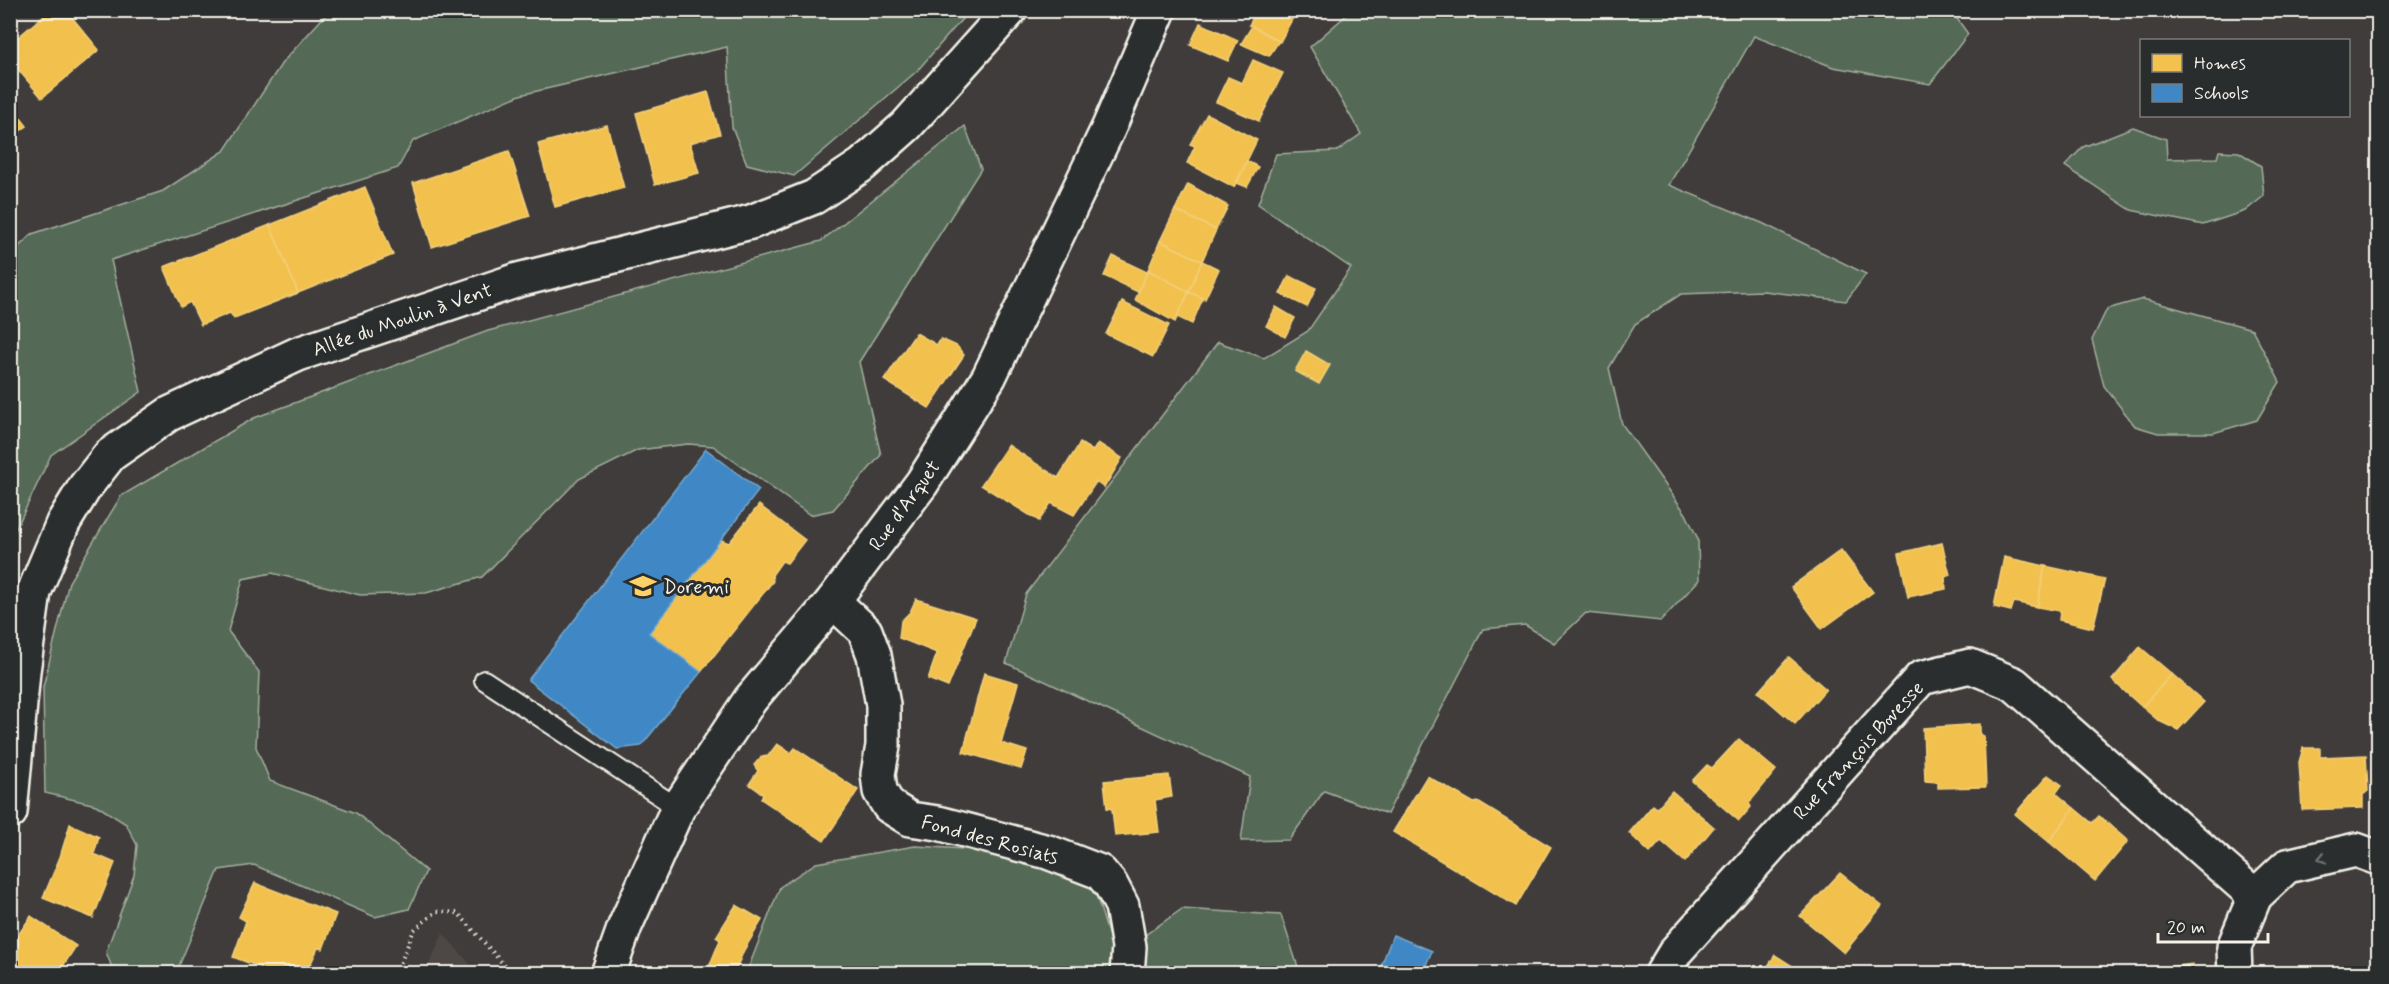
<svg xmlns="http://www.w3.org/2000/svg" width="2389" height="984" viewBox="0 0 2389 984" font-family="Mynerve,sans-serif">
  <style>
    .built { fill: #4e4644 }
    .green { fill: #546a56; stroke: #a4ae9f; stroke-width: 1.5 }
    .homes { fill: #f2c14e; stroke: #f3cf7c; stroke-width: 1.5 }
    .schools { fill: #3f88c5; stroke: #75a8d0; stroke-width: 1.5 }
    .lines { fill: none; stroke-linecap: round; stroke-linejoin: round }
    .lane-casing { stroke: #f4f1e8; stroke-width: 22 }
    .street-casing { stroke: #f4f1e8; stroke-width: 38 }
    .secondary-casing { stroke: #f4f1e8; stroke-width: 38 }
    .path { stroke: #f4f1e8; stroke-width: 4; stroke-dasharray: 1.5 4.5; stroke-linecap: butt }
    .lane { stroke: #2a2d2e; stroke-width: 18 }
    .street { stroke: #2a2d2e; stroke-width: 33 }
    .secondary { stroke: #2a2d2e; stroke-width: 33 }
    .oneway { stroke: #71726f }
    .labels { text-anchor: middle; stroke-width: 6; stroke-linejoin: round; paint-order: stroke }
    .street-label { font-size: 20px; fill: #f4f1e8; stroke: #2a2d2e }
    .poi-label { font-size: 20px; fill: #f4f1e8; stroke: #2a2d2e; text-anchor: start }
  </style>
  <rect width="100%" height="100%" fill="#3f3c3b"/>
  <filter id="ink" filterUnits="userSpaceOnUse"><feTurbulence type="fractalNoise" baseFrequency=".0167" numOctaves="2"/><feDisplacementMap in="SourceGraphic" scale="12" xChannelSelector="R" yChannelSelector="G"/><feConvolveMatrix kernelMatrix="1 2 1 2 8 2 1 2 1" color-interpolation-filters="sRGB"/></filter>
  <g filter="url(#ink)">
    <path class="built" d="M443,933L478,973H425Z"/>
    <g class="green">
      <path d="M1951,10L1968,34L1930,84L1833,67L1754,36L1669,185L1762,223L1866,274L1846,301L1763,291L1681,294L1635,324L1609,368L1622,424L1686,514L1698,539L1699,580L1661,621L1586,613L1554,643L1525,625L1483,629L1387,814L1324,791L1289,840L1241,841L1250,777L1006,663L1026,594L1218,342L1264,358L1308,331L1351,268L1258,204L1276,154L1337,151L1361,134L1310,47L1351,11Z"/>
      <path d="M329,11V10L969,11L917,71L794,176L747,164L732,127L727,47L520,95L413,141L398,168L111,260L141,392L51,455L15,531L11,550V254L32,234L163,191L224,151L282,63Z"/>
      <path d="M965,126L981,169L859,362L881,455L833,510L810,515L713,446L688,444L638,450L579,479L482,577L426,593L360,595L272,573L243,579L228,631L259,672L256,747L270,781L356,813L426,871L409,909L375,917L254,865L219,870L176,973H114L106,952L134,875L137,845L126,824L96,805L45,793L43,687L69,582L121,496L254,418L488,331L821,241Z"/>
      <path d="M2133,127L2166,139L2167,159L2217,158L2219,151L2239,152L2261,166L2264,196L2245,211L2203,225L2131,210L2065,166L2083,147Z"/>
      <path d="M2143,299L2252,329L2280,382L2257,420L2213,433H2158L2135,426L2104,386L2092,340L2107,309Z"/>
      <path d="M915,846L997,851L1094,888L1115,956L1182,909L1281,915L1300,973L746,974L780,887L816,863Z"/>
    </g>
    <g class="homes">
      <path d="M50,10H66L99,50L42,98L10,60V44Z"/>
      <path d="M1257,10H1297L1280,42L1249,25Z"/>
      <path d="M1200,23L1238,40L1228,61L1190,45Z"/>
      <path d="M1252,26L1279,41L1269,56L1241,44Z"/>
      <path d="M1253,60L1283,73L1259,121L1216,102L1228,77L1242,83Z"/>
      <path d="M708,92L720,134L690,143L699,173L655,185L636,113Z"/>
      <path d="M10,104L27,126L10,138Z"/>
      <path d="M1207,114L1257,140L1234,187L1187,163L1195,146L1190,144Z"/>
      <path d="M607,125L624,188L555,207L538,144Z"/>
      <path d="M509,151L530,216L432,247L413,183Z"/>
      <path d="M1247,161L1258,167L1247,187L1237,183Z"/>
      <path d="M1188,184L1228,206L1216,230L1175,210Z"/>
      <path d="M365,187L393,255L298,293L270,225Z"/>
      <path d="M1175,210L1216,230L1202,261L1160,241Z"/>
      <path d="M270,225L298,293L234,318L230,313L201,325L190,302L181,307L164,267Z"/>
      <path d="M1160,241L1202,261L1189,292L1148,270Z"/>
      <path d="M1113,256L1147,272L1138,292L1104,276Z"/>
      <path d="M1202,261L1219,269L1205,299L1189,292Z"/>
      <path d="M1148,270L1189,292L1175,322L1135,300Z"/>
      <path d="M1289,276L1316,288L1307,307L1280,294Z"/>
      <path d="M1189,292L1203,298L1192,324L1177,317Z"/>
      <path d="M1122,302L1169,325L1153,357L1106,334Z"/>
      <path d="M1276,307L1295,318L1285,337L1266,326Z"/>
      <path d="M916,333L937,345L941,339L957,346L964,355L929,408L884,380Z"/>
      <path d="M1306,351L1330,365L1319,384L1295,371Z"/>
      <path d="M1080,443L1093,451L1098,443L1122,458L1104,488L1096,482L1074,515L1051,503L1039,521L981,485L1008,445L1058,478Z"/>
      <path d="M759,505L805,540L787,563L782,561L772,575L773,581L701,672L649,633L721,540L729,543Z"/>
      <path d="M1942,543L1950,575L1945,577L1946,589L1908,597L1899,553Z"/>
      <path d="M1841,550L1873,592L1822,629L1791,587Z"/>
      <path d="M2004,557L2045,566L2037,607L2014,602L2011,611L1994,607Z"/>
      <path d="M2045,566L2105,579L2093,628L2059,620L2060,611L2037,607Z"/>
      <path d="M916,599L976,618L948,687L928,679L937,653L899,638L901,621L910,612Z"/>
      <path d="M2140,647L2172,674L2142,707L2112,680Z"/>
      <path d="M1789,657L1826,689L1795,724L1758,692Z"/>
      <path d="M984,673L1018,683L1001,743L1027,751L1021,769L963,752Z"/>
      <path d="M2172,674L2204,702L2178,730L2159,721L2142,707Z"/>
      <path d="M1980,724V735L1984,736L1986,787L1938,788V782L1925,781L1923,728Z"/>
      <path d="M1739,739L1776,770L1749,803L1751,807L1739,821L1692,781L1707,765L1712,768Z"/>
      <path d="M777,744L791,753L795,748L858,790L824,841L761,799L763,794L749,784L758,771L754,765L761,757L768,756Z"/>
      <path d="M2303,748H2320V757L2366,755L2368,791L2363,795V808L2302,810L2299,762Z"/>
      <path d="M1169,775L1172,797L1155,800L1159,832L1115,836L1112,809L1107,808L1104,781Z"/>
      <path d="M2048,775L2062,785L2056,793L2074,808L2049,842L2015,814Z"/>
      <path d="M1427,776L1474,803L1478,802L1551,847L1516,906L1393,832Z"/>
      <path d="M1672,791L1714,827L1685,862L1661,841L1650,853L1629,833L1653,805L1657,808Z"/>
      <path d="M2074,808L2092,823L2099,816L2128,841L2095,881L2049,842Z"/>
      <path d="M70,824L99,837L94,854L115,863L93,918L43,898L60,857Z"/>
      <path d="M1840,873L1882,906L1844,953L1800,916Z"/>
      <path d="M255,883L336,914L323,949L318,948L306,974H278L233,957L246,921L239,917Z"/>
      <path d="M736,905L762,920L744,950L734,974H706L720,940L716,937Z"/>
      <path d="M31,916L76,946L58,974H10V947Z"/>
      <path d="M1775,955L1805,974H1763Z"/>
      <path d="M2193,964L2194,974H2146V970Z"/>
    </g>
    <g class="schools">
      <path d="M706,449L759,490L649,633L701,672L641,746L617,749L528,680Z"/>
      <path d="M1393,935L1432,951L1422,974H1378Z"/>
    </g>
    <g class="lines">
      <g class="lane-casing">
        <path id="lane" d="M484,680L678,808"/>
      </g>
      <g class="street-casing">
        <g id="street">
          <path d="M833,601L865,631L874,655L883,705V746L878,774L880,791L889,806L910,819L938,823L1048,852L1100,872L1111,885L1122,906L1129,947L1127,974"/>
          <path d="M10,812L23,671L34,592L63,523L85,487L110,455L169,414L298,354L518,280L751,222L814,197L862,165L906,126L1010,10"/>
          <path d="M1662,974L1676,951L1921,678L1970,666L2014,684L2255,896"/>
          <path d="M2235,974L2234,947L2255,896L2287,866L2356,850L2378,858"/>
        </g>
      </g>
      <g class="secondary-casing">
        <path id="secondary" d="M608,974L625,926L678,808L750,700L833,601L922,483L989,377L1109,127L1159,10"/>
      </g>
      <path class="path" d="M396,974L414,930L437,911L458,913L512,974"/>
      <use href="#lane" class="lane"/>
      <use href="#street" class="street"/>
      <use href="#secondary" class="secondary"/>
    </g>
    <defs><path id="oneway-chevron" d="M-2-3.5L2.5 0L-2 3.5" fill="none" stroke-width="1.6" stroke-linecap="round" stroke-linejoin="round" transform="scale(1.5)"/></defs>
    <use class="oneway" href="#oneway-chevron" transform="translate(2322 858) rotate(167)"/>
  </g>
  <defs>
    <g id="school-bare" transform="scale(2.07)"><path d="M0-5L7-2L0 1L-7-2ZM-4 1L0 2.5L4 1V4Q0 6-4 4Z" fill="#ffd166" stroke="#2a2d2e" stroke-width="2.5" paint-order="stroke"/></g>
  </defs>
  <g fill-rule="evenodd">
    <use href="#school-bare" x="643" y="586"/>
  </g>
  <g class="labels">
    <g class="street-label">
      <text transform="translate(402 319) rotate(-19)" y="7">Allée du Moulin à Vent</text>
      <text transform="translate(904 505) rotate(-54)" y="7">Rue d'Arquet</text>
      <text transform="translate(1858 750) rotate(-47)" y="7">Rue François Bovesse</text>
      <text transform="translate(990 839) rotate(15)" y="7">Fond des Rosiats</text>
    </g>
    <g class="poi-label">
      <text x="663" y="593">Doremi</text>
    </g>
  </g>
  <rect width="2389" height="984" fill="none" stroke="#2a2d2e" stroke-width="36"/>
  <rect x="18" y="18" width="2353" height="948" fill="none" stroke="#f4f1e8" stroke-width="2" filter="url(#ink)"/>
  <rect x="2140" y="39" width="210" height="78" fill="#2a2d2e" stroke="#7b7b78" stroke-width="1.5"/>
  <rect x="2152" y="54" width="30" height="18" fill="#f2c14e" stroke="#7b7b78" stroke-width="1.5"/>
  <text x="2194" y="69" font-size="18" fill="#f4f1e8">Homes</text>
  <rect x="2152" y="84" width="30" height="18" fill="#3f88c5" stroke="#7b7b78" stroke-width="1.5"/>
  <text x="2194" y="99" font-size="18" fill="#f4f1e8">Schools</text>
  <path d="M2158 933v9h110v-9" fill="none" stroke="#f4f1e8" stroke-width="3"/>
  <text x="2167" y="933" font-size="18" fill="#f4f1e8" stroke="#2a2d2e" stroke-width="4.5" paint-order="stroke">20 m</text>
</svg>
